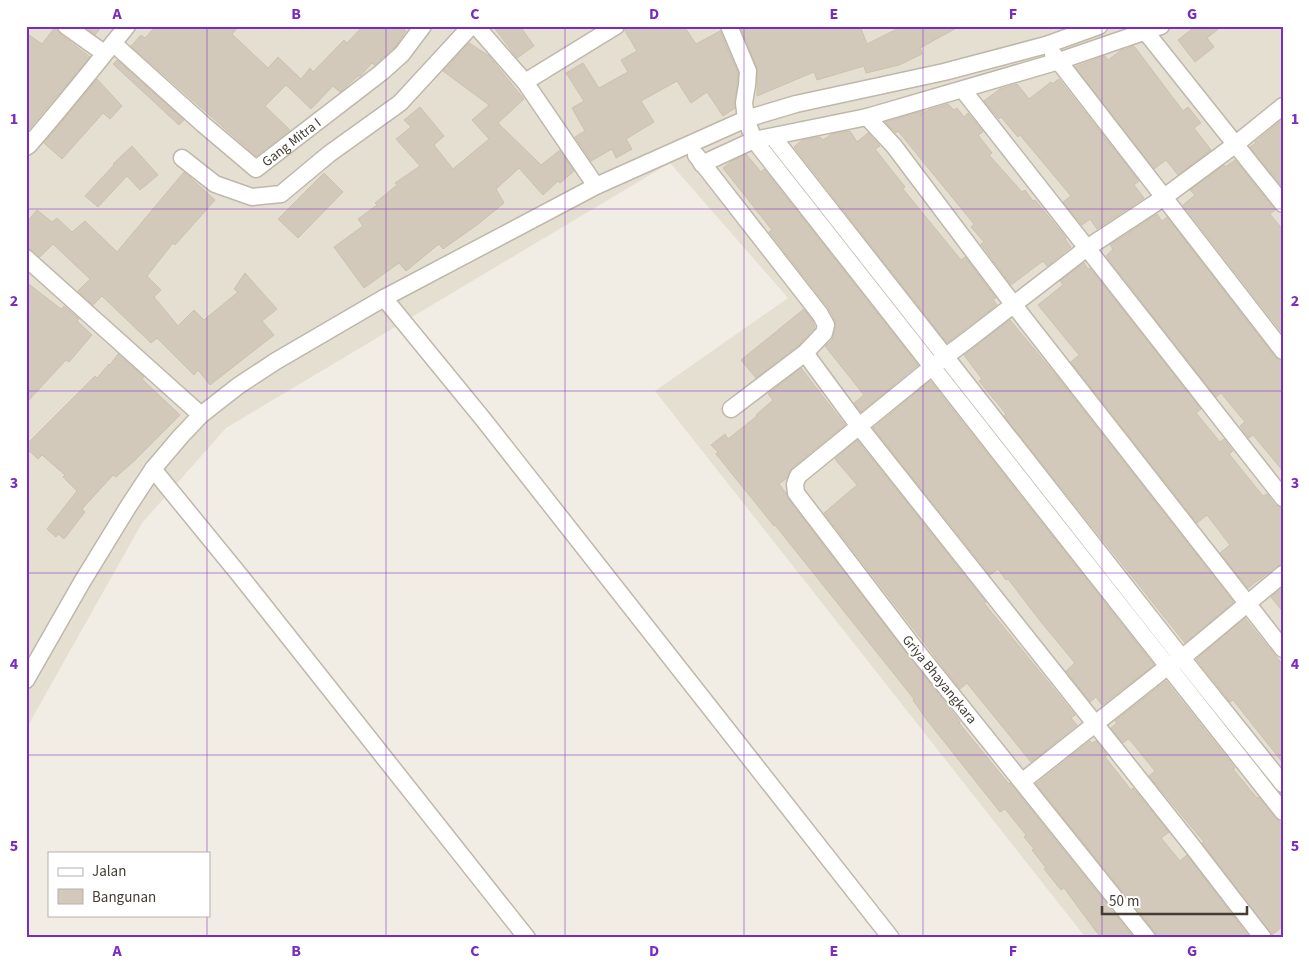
<svg xmlns="http://www.w3.org/2000/svg" width="1309" height="964" viewBox="0 0 1309 964" font-family="'Source Sans 3',sans-serif">
  <style>
    .residential { fill: #e5dfd2 }
    .building { fill: #d2c9ba; stroke: #ccc1ad }
    .lines { fill: none; stroke-linecap: round; stroke-linejoin: round }
    .minor-casing { stroke: #bfb8aa; stroke-width: 19 }
    .minor { stroke: #fff; stroke-width: 16 }
    .grid { fill: none; stroke: #7b2cbf; stroke-width: 1; stroke-opacity: 0.55 }
    .labels { text-anchor: middle; stroke-width: 4; stroke-linejoin: round; paint-order: stroke }
    .street-label { font-size: 14px; fill: #433d34; stroke: #fff }
    .neatline { fill: none; stroke: #7b2cbf; stroke-width: 2 }
    .grid-label { font-size: 16px; text-anchor: middle; font-weight: bold; fill: #7b2cbf }
  </style>
  <rect width="100%" height="100%" fill="#f1ede4"/>
  <path class="residential" d="M26,26H1283V938H1086L655,391L788,298L670,163L226,428L142,523L26,729Z"/>
  <g class="building">
    <path d="M56,26L60,34L90,57L29,129L26,127V33L42,44Z"/>
    <path d="M84,26H102L95,35Z"/>
    <path d="M156,26H239L232,34L268,68L278,57L301,79L310,68L313,72L344,40L347,43L363,26H401L406,31L395,47L376,64L374,65L372,63L360,76H358L340,92L333,86L311,109L286,85L265,106L290,130L256,156L131,46L141,35L145,38Z"/>
    <path d="M493,26H520L534,46L517,58Z"/>
    <path d="M626,26H684L696,44L720,31L738,73L735,108L723,116L707,92L691,103L677,81L641,101L654,122L626,139L632,149L616,158L612,149L591,161L575,137L585,131L572,108L584,101L566,73L583,63L599,88L628,72L621,60L637,51L625,31Z"/>
    <path d="M740,26H860L867,44L903,26H960L920,48L922,54L899,65L866,73L864,66L817,80L814,72L757,96V68Z"/>
    <path d="M1196,26H1222L1207,38L1214,47L1195,62L1178,40Z"/>
    <path d="M469,43L489,56L524,99L498,123L541,165L560,150L574,171L560,183L558,181L543,195L519,168L496,189L504,203L477,225L443,249L439,244L406,271L399,263L364,288L334,247L363,226L358,219L377,205L375,203L397,185L395,183L420,166L396,139L411,127L404,120L420,107L444,136L434,145L453,169L489,139L472,120L489,105L443,71Z"/>
    <path d="M1134,46L1183,111L1188,107L1201,123L1194,128L1211,150L1178,175L1166,160L1154,169L1075,67L1105,56L1108,60L1120,51Z"/>
    <path d="M117,60L184,120L179,125L113,64Z"/>
    <path d="M97,79L122,106L110,119L103,113L62,159L44,143Z"/>
    <path d="M1059,79L1139,181L1134,185L1144,198L1097,229L1090,219L1082,225L1063,202L1071,196L1020,135L1018,137L1001,117L999,119L984,101L1000,89L1017,84L1029,99L1051,82L1052,84Z"/>
    <path d="M948,104L954,110L957,108L964,117L968,113L983,132L978,135L992,153L989,155L1022,192L1025,190L1033,201L1035,200L1066,238L1065,239L1071,247L1047,266L1043,261L1011,285L981,244L984,242L971,227L974,224L898,131L896,133L885,122L925,110L920,116L928,110Z"/>
    <path d="M1283,119V188L1250,147L1256,143L1255,142Z"/>
    <path d="M850,131L857,142L868,133L880,146L875,149L905,187L903,189L961,260L965,257L996,298L993,299L997,305L947,343L794,147L802,140L820,137L823,140L832,134Z"/>
    <path d="M132,146L158,175L140,190L127,176L98,207L85,196L114,165L113,164Z"/>
    <path d="M746,154L761,172L764,169L918,365L861,412L854,403L864,395L825,346L832,340L836,327L835,320L829,309L769,232L772,230L723,168L732,161Z"/>
    <path d="M1235,160L1275,210L1270,214L1283,230V334L1183,205L1195,195L1190,190L1224,165L1225,167Z"/>
    <path d="M184,172L215,200L175,245L173,243L147,276L161,290L154,297L178,326L194,310L204,320L238,292L234,289L245,273L277,309L262,321L274,335L210,385L198,370L194,375L157,338L151,343L102,296L93,305L78,291L90,279L53,244L40,257L32,250L26,248V223L37,210L52,222L57,218L72,232L85,221L117,252Z"/>
    <path d="M324,173L343,192L298,238L278,219Z"/>
    <path d="M1157,214L1162,221L1167,217L1275,357L1283,361V471L1253,435L1249,438L1240,426L1245,422L1221,393L1216,397L1106,256L1113,249L1110,245Z"/>
    <path d="M1084,263L1088,269L1090,268L1201,409L1196,413L1220,442L1224,439L1233,451L1229,454L1250,480L1263,496L1267,494L1275,505L1283,508V564L1277,566L1248,588L1220,553L1230,545L1207,515L1197,523L1071,362L1079,355L1038,305L1063,285L1060,281Z"/>
    <path d="M26,282L61,309L64,306L79,319L77,321L92,335L69,362L66,360L26,403Z"/>
    <path d="M804,309L812,320L815,328L798,346L756,378L741,360Z"/>
    <path d="M1010,320L1055,374L1233,601V603L1185,643L1004,416L1006,414L979,381L982,379L964,355Z"/>
    <path d="M118,354L144,377L142,379L180,415L134,461L116,477L113,475L82,509L85,512L64,539L58,534L56,537L47,529L77,491L63,477L65,475L42,455L38,459L26,448V445L95,376L97,378L109,364L110,365Z"/>
    <path d="M801,368L845,425L792,468L787,478L779,484L786,493L788,499L960,722L959,723L1009,784L1010,783L1134,938H1101L1064,888L1061,890L1044,869L1046,868L1032,850L1034,849L1024,837L1026,835L1005,809L1000,812L927,720L913,700L914,699L775,525L774,526L716,454L718,452L711,445L725,434L728,439L757,416L756,415L773,400L768,394Z"/>
    <path d="M930,381L1154,665L1102,705L1096,697L1090,702L1066,671L1075,663L1041,622L1008,579L1006,580L998,569L990,575L873,428Z"/>
    <path d="M857,440L986,602L984,603L1075,715L1071,718L1077,725L1031,762L967,683L960,689L824,513L857,485L835,459Z"/>
    <path d="M1283,587V612L1271,597Z"/>
    <path d="M1245,618L1283,665V763L1233,700L1230,702L1196,659Z"/>
    <path d="M1166,681L1235,768L1233,769L1257,798L1259,797L1283,826V926L1272,935L1202,843L1204,842L1149,776L1155,771L1130,740L1128,739L1123,743L1111,728L1117,723L1115,721Z"/>
    <path d="M1090,741L1092,743L1096,741L1107,755L1105,757L1131,790L1133,788L1169,832L1161,838L1180,861L1187,855L1250,938H1157L1155,932L1036,784Z"/>
  </g>
  <g class="lines">
    <g class="minor-casing">
      <g id="minor">
        <path d="M66,26L104,53"/>
        <path d="M476,26L525,82L596,186"/>
        <path d="M729,26L748,71L747,85L744,103L746,119L754,140C931,364 1105,589 1283,812"/>
        <path d="M1145,31L1283,204"/>
        <path id="s1" d="M113,43L204,125L256,169L382,72L402,54L423,26"/>
        <path d="M1053,54L1283,351"/>
        <path d="M525,82L616,26"/>
        <path d="M963,90L1283,498"/>
        <path d="M867,117L894,146L1013,304L1283,649"/>
        <path d="M773,137L1182,658L1283,784"/>
        <path d="M26,147L29,145C63,106 95,66 127,26"/>
        <path d="M696,155L820,314L826,325L824,333L805,353L731,409"/>
        <path d="M182,158L215,184L252,197L281,194L329,154L400,103L471,26"/>
        <path d="M702,164L754,140L867,117L1059,61L1161,26"/>
        <path d="M26,258L201,415"/>
        <path d="M384,298L483,419L891,938"/>
        <path d="M805,353L858,425L1189,842L1263,938"/>
        <path d="M153,469L242,578L527,938"/>
        <path d="M26,680L82,582L128,507L153,469L181,436L201,415L238,386L276,361L384,298L596,186L746,119L796,104L944,72L1046,45L1099,26"/>
        <path d="M1023,781L1167,667L1182,658L1283,574"/>
        <path d="M1147,938L916,650L796,493L795,484L798,476L933,366L969,339L1087,248L1163,198L1236,144L1283,106"/>
      </g>
    </g>
    <use href="#minor" class="minor"/>
  </g>
  <path class="grid" d="M207,26V853M386,26V938M565,26V938M744,26V938M923,26V938M1102,26V938M26,209H1283M26,391H1283M26,573H1283M26,755H1283M207,915V938"/>
  <g class="labels">
    <g class="street-label">
      <text dy="5" stroke="none"><textPath href="#s1" startOffset="235">Gang Mitra I</textPath></text>
      <text transform="translate(940 679) rotate(51)" y="5">Griya Bhayangkara</text>
    </g>
  </g>
  <rect width="1309" height="964" fill="none" stroke="#ffffff" stroke-width="55"/>
  <rect x="48" y="852" width="162" height="65" fill="#ffffff" stroke="#b4b1ae"/>
  <rect x="58" y="868" width="25" height="8" fill="#ffffff" stroke="#b4b1ae"/>
  <text x="92" y="876" font-size="15" fill="#433d34">Jalan</text>
  <rect x="58" y="889" width="25" height="15" fill="#d2c9ba" stroke="#b4b1ae"/>
  <text x="92" y="902" font-size="15" fill="#433d34">Bangunan</text>
  <path d="M1102 906v8h145v-8" fill="none" stroke="#433d34" stroke-width="2.5"/>
  <text x="1109" y="906" font-size="15" fill="#433d34" stroke="#ffffff" stroke-width="4" paint-order="stroke">50 m</text>
  <rect x="28" y="28" width="1254" height="908" class="neatline"/>
  <g class="grid-label">
    <text x="117" y="19">A</text>
    <text x="296" y="19">B</text>
    <text x="475" y="19">C</text>
    <text x="654" y="19">D</text>
    <text x="834" y="19">E</text>
    <text x="1013" y="19">F</text>
    <text x="1192" y="19">G</text>
    <text x="14" y="124">1</text>
    <text x="1295" y="124">1</text>
    <text x="14" y="306">2</text>
    <text x="1295" y="306">2</text>
    <text x="14" y="488">3</text>
    <text x="1295" y="488">3</text>
    <text x="14" y="669">4</text>
    <text x="1295" y="669">4</text>
    <text x="14" y="851">5</text>
    <text x="1295" y="851">5</text>
    <text x="117" y="956">A</text>
    <text x="296" y="956">B</text>
    <text x="475" y="956">C</text>
    <text x="654" y="956">D</text>
    <text x="834" y="956">E</text>
    <text x="1013" y="956">F</text>
    <text x="1192" y="956">G</text>
  </g>
</svg>
